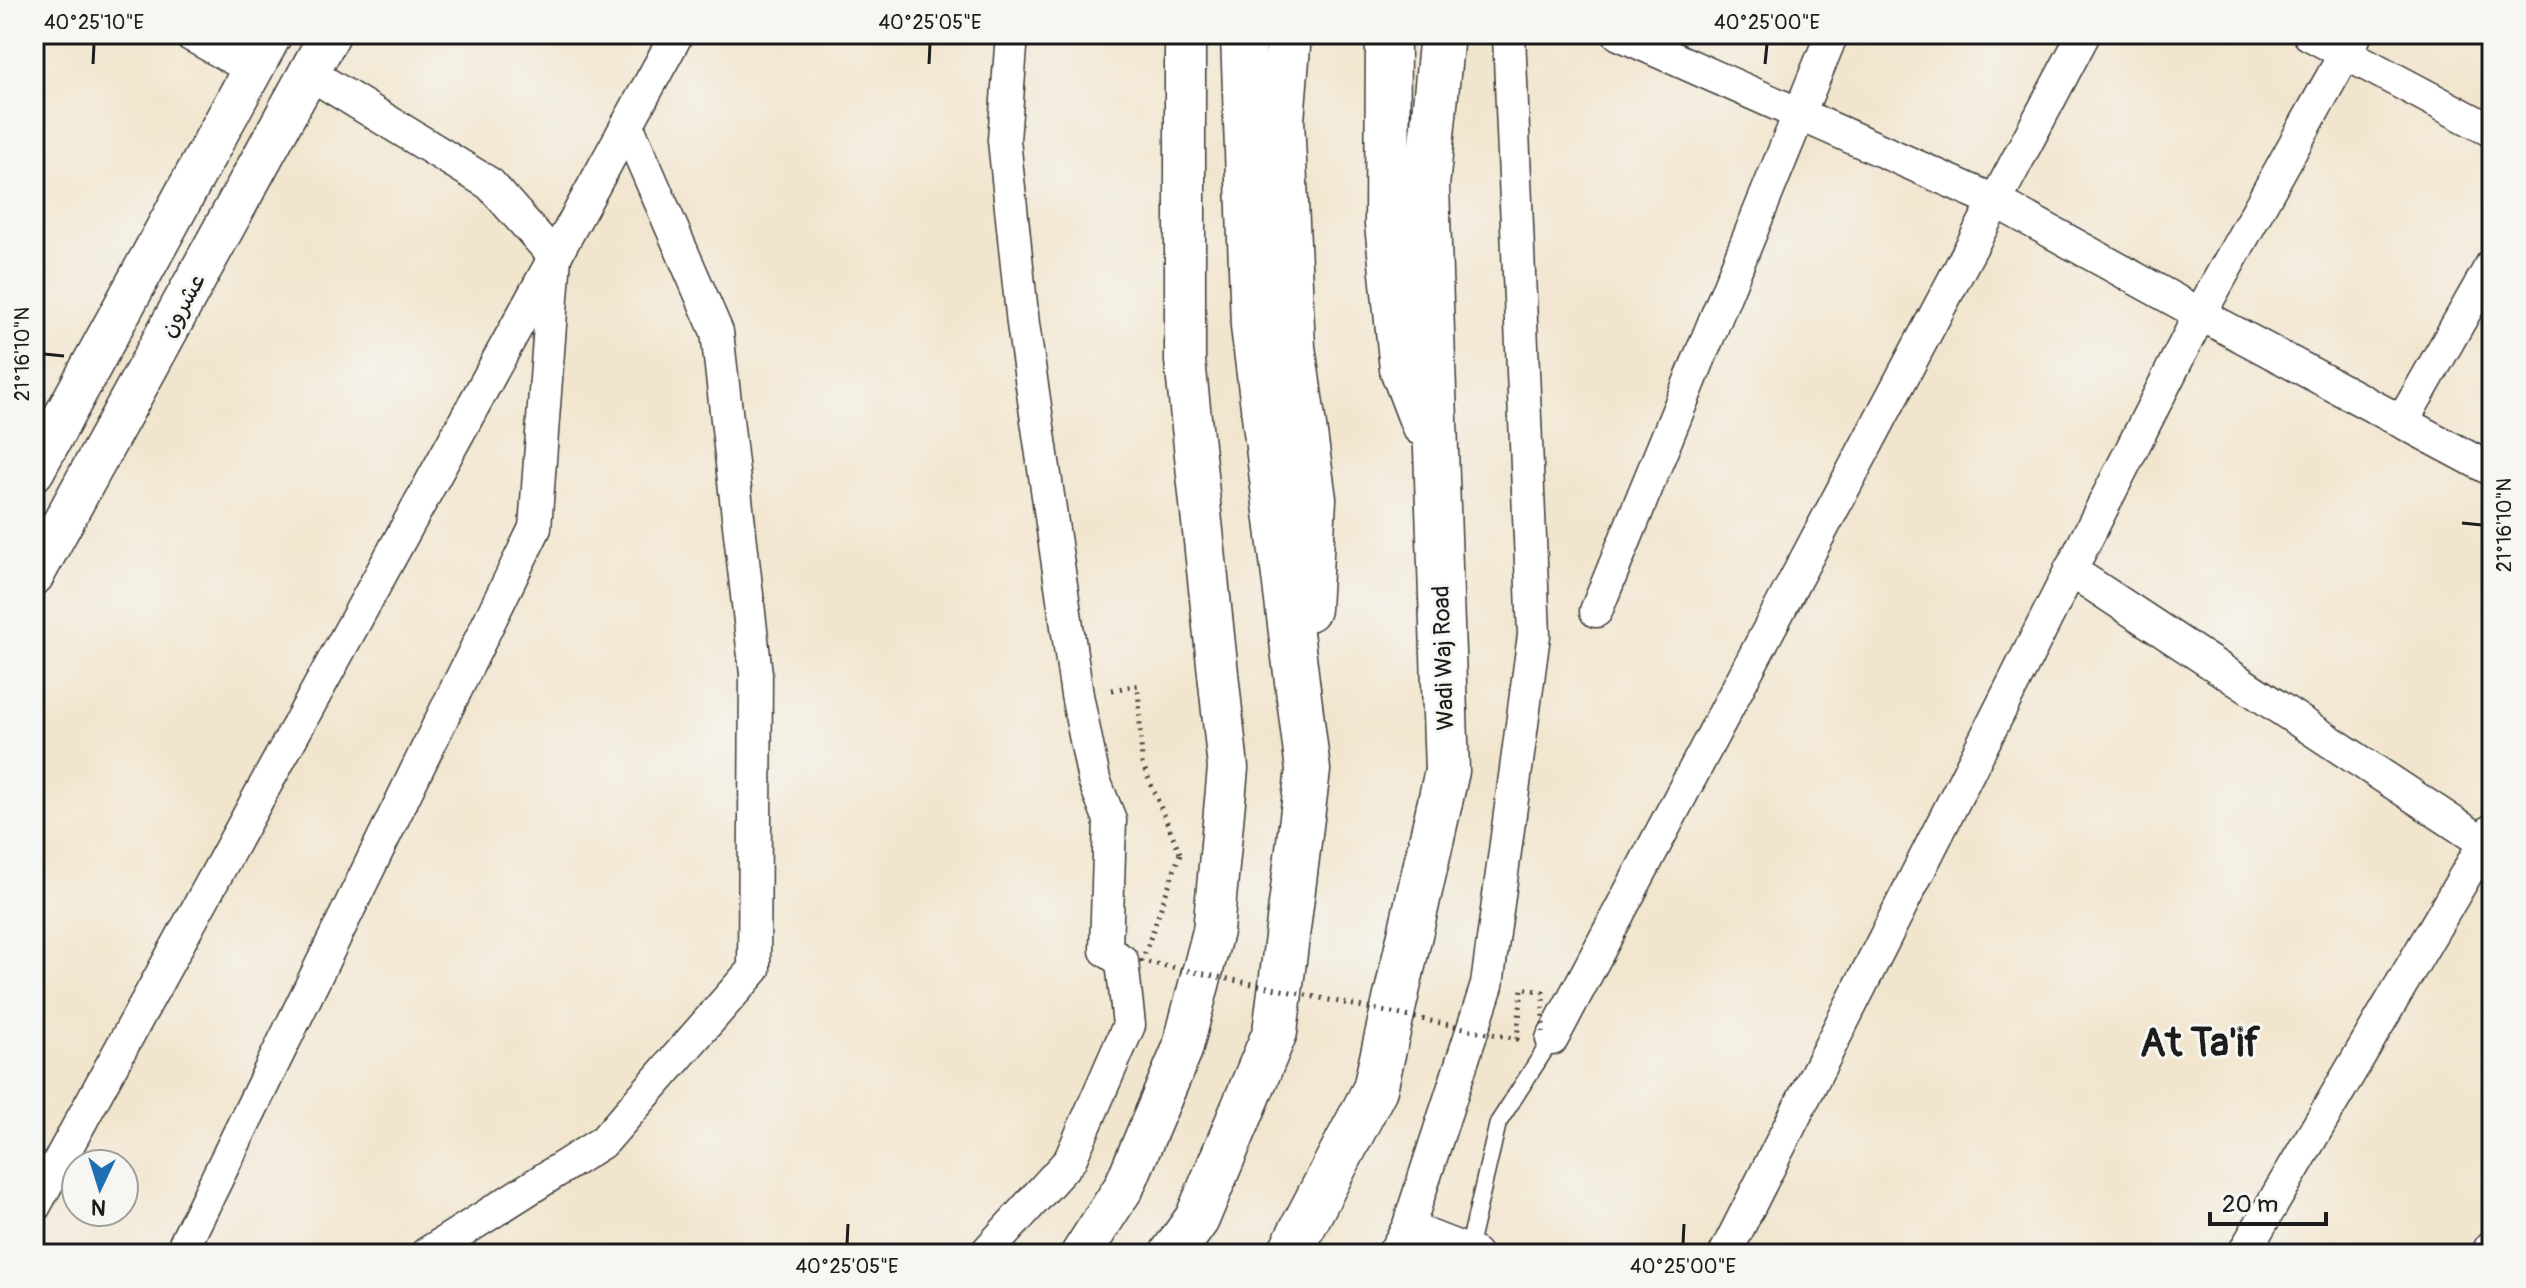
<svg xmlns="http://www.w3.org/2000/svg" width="2526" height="1288" viewBox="0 0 2526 1288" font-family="Pangolin,'Playpen Sans Arabic',sans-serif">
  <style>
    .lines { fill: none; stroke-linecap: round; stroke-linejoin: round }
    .service-casing { stroke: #3c3a37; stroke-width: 19 }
    .minor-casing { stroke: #3c3a37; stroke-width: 35 }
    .tertiary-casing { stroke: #3c3a37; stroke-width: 43 }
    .primary-casing { stroke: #3c3a37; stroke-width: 47 }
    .path { stroke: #3c3a37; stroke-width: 5; stroke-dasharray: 2 6; stroke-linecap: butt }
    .service { stroke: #fff; stroke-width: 16 }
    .minor { stroke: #fff; stroke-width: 32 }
    .tertiary { stroke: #fff; stroke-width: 40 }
    .primary { stroke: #fff; stroke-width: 44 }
    .path-bridge { stroke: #3c3a37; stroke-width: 5; stroke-dasharray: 2 6; stroke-linecap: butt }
    .ticks { fill: none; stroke: #1c1c1c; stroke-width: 3 }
    .labels { text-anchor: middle; stroke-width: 6; stroke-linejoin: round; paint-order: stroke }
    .street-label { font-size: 24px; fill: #1c1c1c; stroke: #f6f6f2 }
    .town-label { font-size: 40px; font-weight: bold; fill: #1c1c1c; stroke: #f6f6f2 }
    .neatline { fill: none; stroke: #1c1c1c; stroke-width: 3 }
    .ticks-label { font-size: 20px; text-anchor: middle; fill: #1c1c1c }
  </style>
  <rect width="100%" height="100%" fill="#f6f6f2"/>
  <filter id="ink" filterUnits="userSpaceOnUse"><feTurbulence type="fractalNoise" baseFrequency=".0125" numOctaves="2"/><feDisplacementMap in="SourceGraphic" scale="16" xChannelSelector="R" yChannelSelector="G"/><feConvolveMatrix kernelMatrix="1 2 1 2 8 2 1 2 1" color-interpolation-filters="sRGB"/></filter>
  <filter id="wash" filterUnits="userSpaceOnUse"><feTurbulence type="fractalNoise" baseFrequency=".006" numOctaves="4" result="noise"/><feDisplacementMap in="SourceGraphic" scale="32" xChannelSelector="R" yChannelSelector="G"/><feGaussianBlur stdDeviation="1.8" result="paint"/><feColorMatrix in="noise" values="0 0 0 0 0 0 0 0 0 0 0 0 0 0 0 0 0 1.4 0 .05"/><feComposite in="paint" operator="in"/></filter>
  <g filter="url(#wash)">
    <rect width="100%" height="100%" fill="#f2e5ce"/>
  </g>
  <g filter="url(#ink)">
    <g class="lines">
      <g class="service-casing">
        <path id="service" d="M1468,1251L1498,1123L1552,1039"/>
      </g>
      <g class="minor-casing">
        <g id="minor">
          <path d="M189,34L252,69"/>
          <path d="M1619,34L1997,202L2200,314L2492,470"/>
          <path d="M2309,34L2492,131"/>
          <path d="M2402,422L2492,264"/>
          <path d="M2070,570L2492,848"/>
          <path d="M1596,611L1832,34"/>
          <path d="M1552,1039L2084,34"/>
          <path d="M34,1207L677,34"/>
          <path d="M1408,1228L1475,1254"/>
          <path d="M180,1254L535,528L555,257L490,184L309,73"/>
          <path d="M426,1254L604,1141L754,969L756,674L717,332L627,125"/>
          <path d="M985,1254L1070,1160L1129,1025L1122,961L1106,950L1110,820L1094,780L1077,695L1023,324L1004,140L1012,34"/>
          <path d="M1393,1254L1408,1228L1487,985L1534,635L1509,34"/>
          <path d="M1725,1254L2200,314L2356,34"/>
          <path d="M2243,1254L2492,830"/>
          <path d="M2487,1254L2492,1245"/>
        </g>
      </g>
      <g class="tertiary-casing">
        <g id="tertiary">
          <path d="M34,471L272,34"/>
          <path d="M34,575L330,34"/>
          <path d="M1081,1254L1124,1187L1182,1050L1213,931L1228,768L1185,361V34"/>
        </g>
      </g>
      <g class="primary-casing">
        <g id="primary">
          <path d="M1289,34L1282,120L1293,347L1314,499L1308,609"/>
          <path d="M1388,34L1387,224L1402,369L1423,424"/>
          <path d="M1172,1254L1197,1219L1275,1032L1308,770L1253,326L1243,34"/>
          <path d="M1289,1254L1375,1089L1447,771L1427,186L1442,34"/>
        </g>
      </g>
      <path class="path" d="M1112,690L1138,685L1142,763L1180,853"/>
      <use href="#service" class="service"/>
      <use href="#minor" class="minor"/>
      <use href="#tertiary" class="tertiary"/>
      <use href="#primary" class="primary"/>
      <path class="path-bridge" d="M1180,854L1142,961L1517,1039L1522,988L1543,992V1032"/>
    </g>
  </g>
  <path class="ticks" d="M93,64L94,44M929,64L930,44M1765,64L1767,44M44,354L64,356M2462,523L2482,525M847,1244L848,1224M1683,1244L1684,1224"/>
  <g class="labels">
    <g class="street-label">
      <text transform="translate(182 305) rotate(-61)" y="8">عشرون</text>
      <text transform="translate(1443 658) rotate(-92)" y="8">Wadi Waj Road</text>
    </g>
    <g class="town-label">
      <text x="2200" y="1056">At Ta'if</text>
    </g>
  </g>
  <rect width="2526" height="1288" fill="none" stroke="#f6f6f2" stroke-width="88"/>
  <g transform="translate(100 1188) rotate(184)"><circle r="38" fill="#f6f6f2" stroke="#9f9f9c" stroke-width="2"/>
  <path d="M0-6L14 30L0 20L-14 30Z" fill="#1f6fb2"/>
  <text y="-12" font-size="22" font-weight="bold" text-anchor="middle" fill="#1c1c1c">N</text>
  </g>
  <path d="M2210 1212v12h116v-12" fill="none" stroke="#1c1c1c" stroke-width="4"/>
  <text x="2222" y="1212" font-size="24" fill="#1c1c1c" stroke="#f6f6f2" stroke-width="6" paint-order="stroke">20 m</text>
  <rect x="44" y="44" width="2438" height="1200" class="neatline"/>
  <g class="ticks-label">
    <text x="94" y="29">40°25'10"E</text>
    <text x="930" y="29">40°25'05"E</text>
    <text x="1767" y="29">40°25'00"E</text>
    <text transform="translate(22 354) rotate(-90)" y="7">21°16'10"N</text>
    <text transform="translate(2504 525) rotate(-90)" y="7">21°16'10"N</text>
    <text x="847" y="1273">40°25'05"E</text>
    <text x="1683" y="1273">40°25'00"E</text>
  </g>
</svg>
